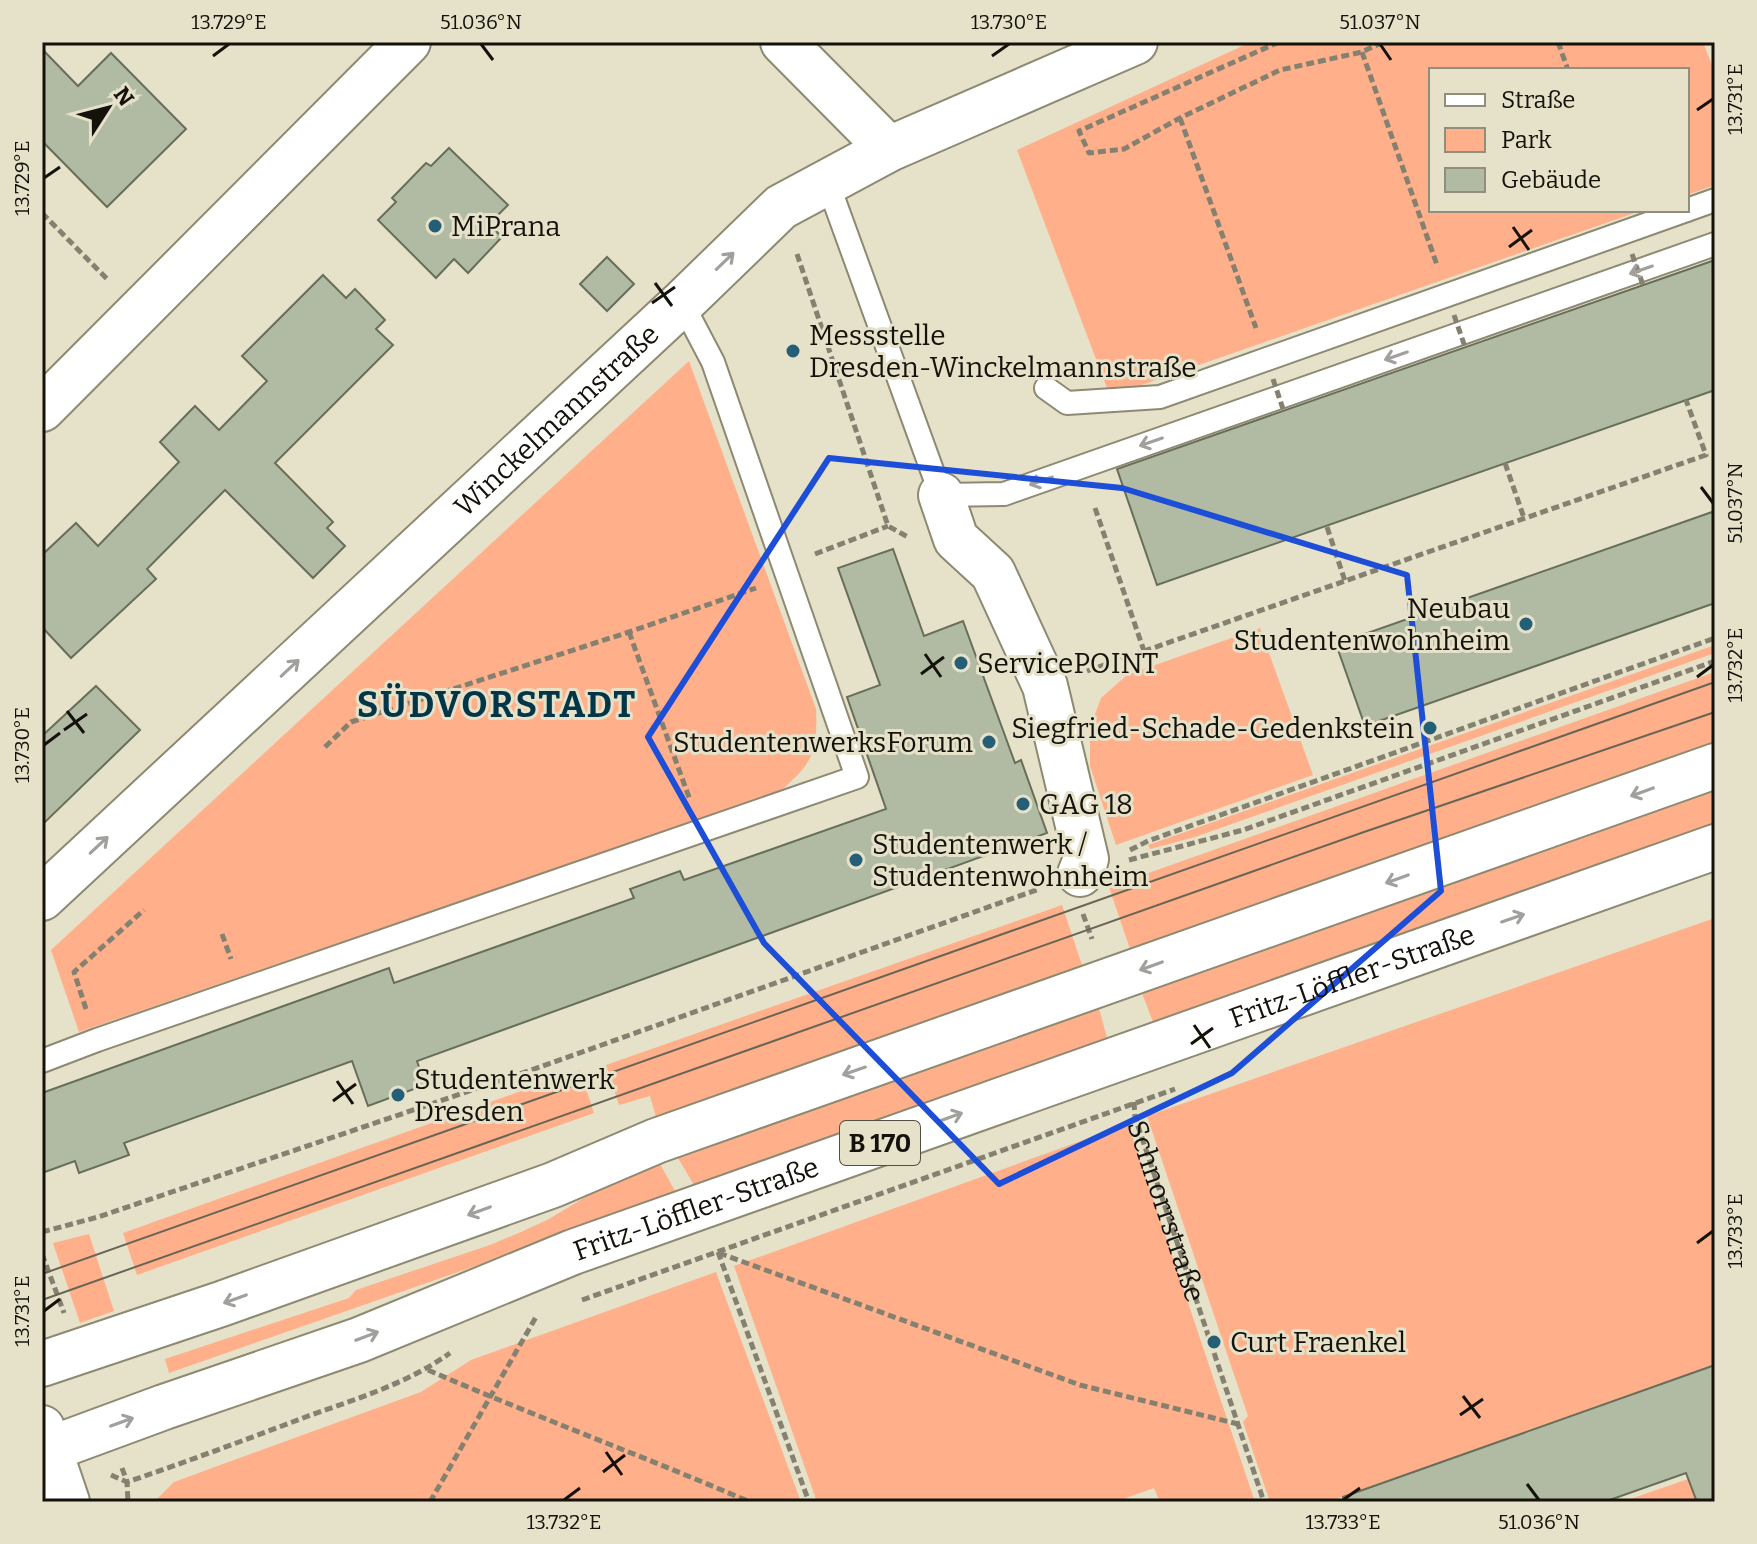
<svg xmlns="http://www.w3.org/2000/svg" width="1757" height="1544" viewBox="0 0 1757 1544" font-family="Bitter,serif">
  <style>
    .green { fill: #ffaf89 }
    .building { fill: #b1baa3; stroke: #676f5a; stroke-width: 2 }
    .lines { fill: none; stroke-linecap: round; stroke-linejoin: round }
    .lane-casing { stroke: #8d8972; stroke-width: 26 }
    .street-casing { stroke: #8d8972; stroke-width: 48 }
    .secondary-casing { stroke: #8d8972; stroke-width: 48 }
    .primary-casing { stroke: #8d8972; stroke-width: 48 }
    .path { stroke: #858171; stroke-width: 5; stroke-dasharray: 8 4; stroke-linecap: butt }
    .lane { stroke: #fff; stroke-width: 22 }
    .street { stroke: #fff; stroke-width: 44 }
    .secondary { stroke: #fff; stroke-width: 44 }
    .primary { stroke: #fff; stroke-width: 44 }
    .tram { stroke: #686557; stroke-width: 2 }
    .path-bridge { stroke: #858171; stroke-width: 5; stroke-dasharray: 8 4; stroke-linecap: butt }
    .oneway { stroke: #a1a09d }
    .marked { fill: none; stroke: #1d4ed8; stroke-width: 6; stroke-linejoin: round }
    .ticks { fill: none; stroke: #14120a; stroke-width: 3 }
    .poi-dot { fill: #245f77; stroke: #e6e1c9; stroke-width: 3 }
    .labels { text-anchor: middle; stroke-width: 6; stroke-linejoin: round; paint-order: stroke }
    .shield { fill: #e6e1c9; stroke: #535043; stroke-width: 2 }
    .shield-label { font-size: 26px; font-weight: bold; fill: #14120a }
    .poi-label { font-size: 28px; fill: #14120a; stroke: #e6e1c9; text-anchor: start }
    .street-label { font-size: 28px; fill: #14120a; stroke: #e6e1c9 }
    .district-label { font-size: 36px; font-weight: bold; letter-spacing: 2px; fill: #013547; stroke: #e6e1c9 }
    .neatline { fill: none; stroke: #14120a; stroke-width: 3 }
    .ticks-label { font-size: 20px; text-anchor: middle; fill: #14120a }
  </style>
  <rect width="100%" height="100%" fill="#e6e1c9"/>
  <g class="green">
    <path d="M1251,42H1703L1715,73V185L1687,195V70H1431V210H1643L1110,396L1017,150Z"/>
    <path d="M689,361L816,709C818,753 812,764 779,792L79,1032L51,950Z"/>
    <path d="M1260,628L1313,775L1116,845L1090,766V728L1101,698L1127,675Z"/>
    <path d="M1715,645V653L1195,837L1150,849L1148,845Z"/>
    <path d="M1715,672V741L1130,949L1109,887Z"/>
    <path d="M1715,790V826L1153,1022L1142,993Z"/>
    <path d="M1062,905L1082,965L656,1117L650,1096L619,1105L606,1065Z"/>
    <path d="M1715,918V1365L1328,1502H1270L1243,1422L1248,1416L1147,1116Z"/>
    <path d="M1099,1008L1107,1038L694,1185L678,1158Z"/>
    <path d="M580,1070L594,1113L137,1275L123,1233Z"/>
    <path d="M1128,1124L1255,1502H1160L1154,1488L1115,1502H817L734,1266Z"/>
    <path d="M660,1164L675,1191L614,1213L564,1235L169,1373L165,1359L349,1298L356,1290L490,1245L521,1232L549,1219L612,1181Z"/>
    <path d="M89,1234L114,1311L80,1323L53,1243Z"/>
    <path d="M716,1272L801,1502H154L174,1482L421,1392L471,1360Z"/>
    <path d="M1688,1479L1696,1499L1689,1502H1622Z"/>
  </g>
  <g class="building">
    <path d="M42,49L78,86L111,53L186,129L107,207L42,141Z"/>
    <path d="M449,148L508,205L489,224L502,237L468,273L454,259L436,278L378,220L396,202L392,198L426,163L431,166Z"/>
    <path d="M607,257L634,284L607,311L580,284Z"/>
    <path d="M1715,260V390L1157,585L1117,469Z"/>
    <path d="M323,275L346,298L355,289L385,320L376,329L393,345L275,463L333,522L327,528L345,546L313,578L225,490L147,569L156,579L71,658L42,627V555L76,523L98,546L179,462L160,442L195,406L219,430L267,381L242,356Z"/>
    <path d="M1715,511V603L1365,726L1336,644Z"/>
    <path d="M893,549L924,636L963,621L1015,763L1021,760L1047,833L417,1061L425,1085L368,1106L352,1061L124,1143L129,1155L79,1173L75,1161L42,1173V1093L389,968L394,983L634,898L630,889L680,871L684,880L886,809L847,697L880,685L838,568Z"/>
    <path d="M96,686L140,730L42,825V736Z"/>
    <path d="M1715,1365V1502H1697L1686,1473L1604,1502H1344L1343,1497Z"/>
  </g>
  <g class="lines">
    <g class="lane-casing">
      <g id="lane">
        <path d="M827,181L941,495L1004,494L1715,244"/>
        <path d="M1687,210L1715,200"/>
        <path d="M1046,388L1067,403L1160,397L1687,210"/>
        <path d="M42,1061L97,1040L857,777L713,362L682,303"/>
      </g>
    </g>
    <g class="street-casing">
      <g id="street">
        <path d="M783,42L889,149"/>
        <path d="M42,409L408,42"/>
        <path d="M941,495L956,539L993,573L1045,686L1086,859L1080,874"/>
        <path id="s2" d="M42,898L682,303L781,207L889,149L1135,42"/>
      </g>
    </g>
    <g class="secondary-casing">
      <path id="secondary" d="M42,1428L67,1502"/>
    </g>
    <g class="primary-casing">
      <g id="primary">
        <path d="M42,1364L221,1304L553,1185L656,1141L1715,766"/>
        <path id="s3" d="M42,1452L164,1407L359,1340L573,1252L1715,847"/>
      </g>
    </g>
    <g class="path">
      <path d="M1279,42L1079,131L1089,153L1124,149L1180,118L1280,70L1362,52L1383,42"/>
      <path d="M1558,42L1568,70"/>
      <path d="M1362,52L1437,265"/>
      <path d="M1180,118L1256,328"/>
      <path d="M42,213L109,281"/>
      <path d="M797,254L888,526L908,537"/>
      <path d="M1505,463L1524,518"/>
      <path d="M1095,508L1144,651"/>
      <path d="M1327,527L1345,581"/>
      <path d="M815,554L888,526"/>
      <path d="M629,632L690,800"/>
      <path d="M1087,671L1706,455L1686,400"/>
      <path d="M325,747L351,722L629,632L756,588"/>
      <path d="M1130,850L1148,841L1715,638"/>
      <path d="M1129,860L1243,830L1715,661"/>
      <path d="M1083,914L1092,939"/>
      <path d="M222,934L231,959"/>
      <path d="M86,1009L74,972L144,910"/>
      <path id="s1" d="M1134,1102L1135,1117L1264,1502"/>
      <path d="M42,1232L98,1217L540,1067L1039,889"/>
      <path d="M718,1252L809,1502"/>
      <path d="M719,1253L1080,1385L1238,1424"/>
      <path d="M42,1254L64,1313"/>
      <path d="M582,1300L1175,1089"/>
      <path d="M428,1370C534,1416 643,1456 750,1502"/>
      <path d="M122,1468L127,1482L128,1502"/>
      <path d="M111,1475L127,1482C189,1461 250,1438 311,1415C359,1398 408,1383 450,1353"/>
      <path d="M430,1502L536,1317"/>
    </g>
    <use href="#lane" class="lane"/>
    <use href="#street" class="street"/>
    <use href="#secondary" class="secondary"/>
    <use href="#primary" class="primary"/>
    <g class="tram">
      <path d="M42,1274L1715,682"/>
      <path d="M42,1300L1364,832L1715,712"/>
    </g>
    <g class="path-bridge">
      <path d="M1632,254L1643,285"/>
      <path d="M1454,315L1465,347"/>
      <path d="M1273,379L1283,409"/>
    </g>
  </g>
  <defs><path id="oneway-shaft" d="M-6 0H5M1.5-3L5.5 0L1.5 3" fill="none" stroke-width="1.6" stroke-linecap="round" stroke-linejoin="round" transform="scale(2)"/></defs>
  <g class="oneway">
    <use href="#oneway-shaft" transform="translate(725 261) rotate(-44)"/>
    <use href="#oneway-shaft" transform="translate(1641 270) rotate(161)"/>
    <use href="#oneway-shaft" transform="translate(1396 356) rotate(161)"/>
    <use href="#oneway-shaft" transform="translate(1151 442) rotate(161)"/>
    <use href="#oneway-shaft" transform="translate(1041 481) rotate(161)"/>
    <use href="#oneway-shaft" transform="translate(290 668) rotate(-43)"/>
    <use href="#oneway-shaft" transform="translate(1642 792) rotate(160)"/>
    <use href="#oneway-shaft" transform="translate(99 845) rotate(-43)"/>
    <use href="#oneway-shaft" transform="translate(1397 879) rotate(160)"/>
    <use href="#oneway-shaft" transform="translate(1513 918) rotate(-19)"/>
    <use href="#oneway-shaft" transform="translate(1151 966) rotate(160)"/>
    <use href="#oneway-shaft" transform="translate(854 1071) rotate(161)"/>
    <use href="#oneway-shaft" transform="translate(951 1117) rotate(-20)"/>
    <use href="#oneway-shaft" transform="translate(479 1211) rotate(160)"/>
    <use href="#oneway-shaft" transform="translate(235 1299) rotate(160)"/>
    <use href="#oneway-shaft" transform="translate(367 1336) rotate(-21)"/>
    <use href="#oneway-shaft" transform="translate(122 1422) rotate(-20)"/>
  </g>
  <path class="marked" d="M829,458L1122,488L1407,575L1441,891L1232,1073L999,1184L764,943L648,737Z"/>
  <path class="ticks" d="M481,44L493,60M1380,44L1391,60M213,56L229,44M992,56L1009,44M1697,110L1713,99M44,178L60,167M1513,227L1529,250M1509,247L1532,230M655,283L672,306M652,303L675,287M1701,487L1713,503M925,654L941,677M921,674L944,657M1697,677L1713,665M67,711L84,733M64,730L87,714M44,745L60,733M1194,1025L1210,1048M1191,1044L1213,1028M337,1081L353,1104M333,1101L356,1084M1697,1243L1713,1231M44,1311L60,1299M1463,1396L1480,1418M1460,1415L1483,1399M606,1452L622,1475M603,1472L625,1455M1527,1484L1539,1500M564,1500L580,1488M1343,1500L1360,1488"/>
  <g class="poi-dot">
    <circle cx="435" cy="226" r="8"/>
    <circle cx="793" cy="351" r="8"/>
    <circle cx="1526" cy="624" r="8"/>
    <circle cx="961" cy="663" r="8"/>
    <circle cx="1430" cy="728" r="8"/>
    <circle cx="989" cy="742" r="8"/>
    <circle cx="1023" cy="804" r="8"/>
    <circle cx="856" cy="860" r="8"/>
    <circle cx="398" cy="1095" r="8"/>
    <circle cx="1214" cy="1342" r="8"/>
  </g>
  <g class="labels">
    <rect class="shield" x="840" y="1121" width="80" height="44" rx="6"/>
    <g class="shield-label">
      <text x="880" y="1152">B 170</text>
    </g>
    <g class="poi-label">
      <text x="451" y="236">MiPrana</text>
      <text x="809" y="345">Messstelle<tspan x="809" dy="32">Dresden-Winckelmannstraße</tspan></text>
      <text x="1510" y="618" text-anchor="end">Neubau<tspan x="1510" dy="32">Studentenwohnheim</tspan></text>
      <text x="977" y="673">ServicePOINT</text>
      <text x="1414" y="738" text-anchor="end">Siegfried-Schade-Gedenkstein</text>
      <text x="973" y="752" text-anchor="end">StudentenwerksForum</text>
      <text x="1039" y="814">GAG 18</text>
      <text x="872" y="854">Studentenwerk /<tspan x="872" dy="32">Studentenwohnheim</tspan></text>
      <text x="414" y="1089">Studentenwerk<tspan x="414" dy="32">Dresden</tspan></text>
      <text x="1230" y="1352">Curt Fraenkel</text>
    </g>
    <g class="street-label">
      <text dy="10" stroke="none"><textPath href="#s2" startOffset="702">Winckelmannstraße</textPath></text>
      <text dy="10" stroke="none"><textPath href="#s3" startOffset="1394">Fritz-Löffler-Straße</textPath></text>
      <text dy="10" stroke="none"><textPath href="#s3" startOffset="698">Fritz-Löffler-Straße</textPath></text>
      <text dy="10" stroke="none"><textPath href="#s1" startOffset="114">Schnorrstraße</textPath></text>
    </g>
    <g class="district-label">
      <text x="497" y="717">SÜDVORSTADT</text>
    </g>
  </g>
  <rect width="1757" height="1544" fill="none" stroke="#e6e1c9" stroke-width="88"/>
  <rect x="1429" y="68" width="260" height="144" fill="#e6e1c9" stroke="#928e7d" stroke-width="2"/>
  <rect x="1445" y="94" width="40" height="12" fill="#ffffff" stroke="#928e7d" stroke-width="2"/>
  <text x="1501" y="108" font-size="24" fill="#14120a">Straße</text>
  <rect x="1445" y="128" width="40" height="24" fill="#ffaf89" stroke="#928e7d" stroke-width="2"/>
  <text x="1501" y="148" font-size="24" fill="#14120a">Park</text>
  <rect x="1445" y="168" width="40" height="24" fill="#b1baa3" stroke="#928e7d" stroke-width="2"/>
  <text x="1501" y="188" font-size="24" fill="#14120a">Gebäude</text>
  <g transform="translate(108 108) rotate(54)" stroke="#e6e1c9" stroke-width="6" paint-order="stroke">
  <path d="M0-6L14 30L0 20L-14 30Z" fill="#14120a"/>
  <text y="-12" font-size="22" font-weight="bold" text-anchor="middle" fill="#14120a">N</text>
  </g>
  <rect x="44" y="44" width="1669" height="1456" class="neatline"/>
  <g class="ticks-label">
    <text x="229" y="29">13.729°E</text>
    <text x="481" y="29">51.036°N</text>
    <text x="1009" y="29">13.730°E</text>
    <text x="1380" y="29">51.037°N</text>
    <text transform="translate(1735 99) rotate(-90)" y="7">13.731°E</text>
    <text transform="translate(22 178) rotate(-90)" y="7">13.729°E</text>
    <text transform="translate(1735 503) rotate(-90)" y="7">51.037°N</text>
    <text transform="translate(1735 665) rotate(-90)" y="7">13.732°E</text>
    <text transform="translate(22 745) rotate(-90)" y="7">13.730°E</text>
    <text transform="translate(1735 1231) rotate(-90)" y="7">13.733°E</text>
    <text transform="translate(22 1311) rotate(-90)" y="7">13.731°E</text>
    <text x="564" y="1529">13.732°E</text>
    <text x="1343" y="1529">13.733°E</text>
    <text x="1539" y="1529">51.036°N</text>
  </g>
</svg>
